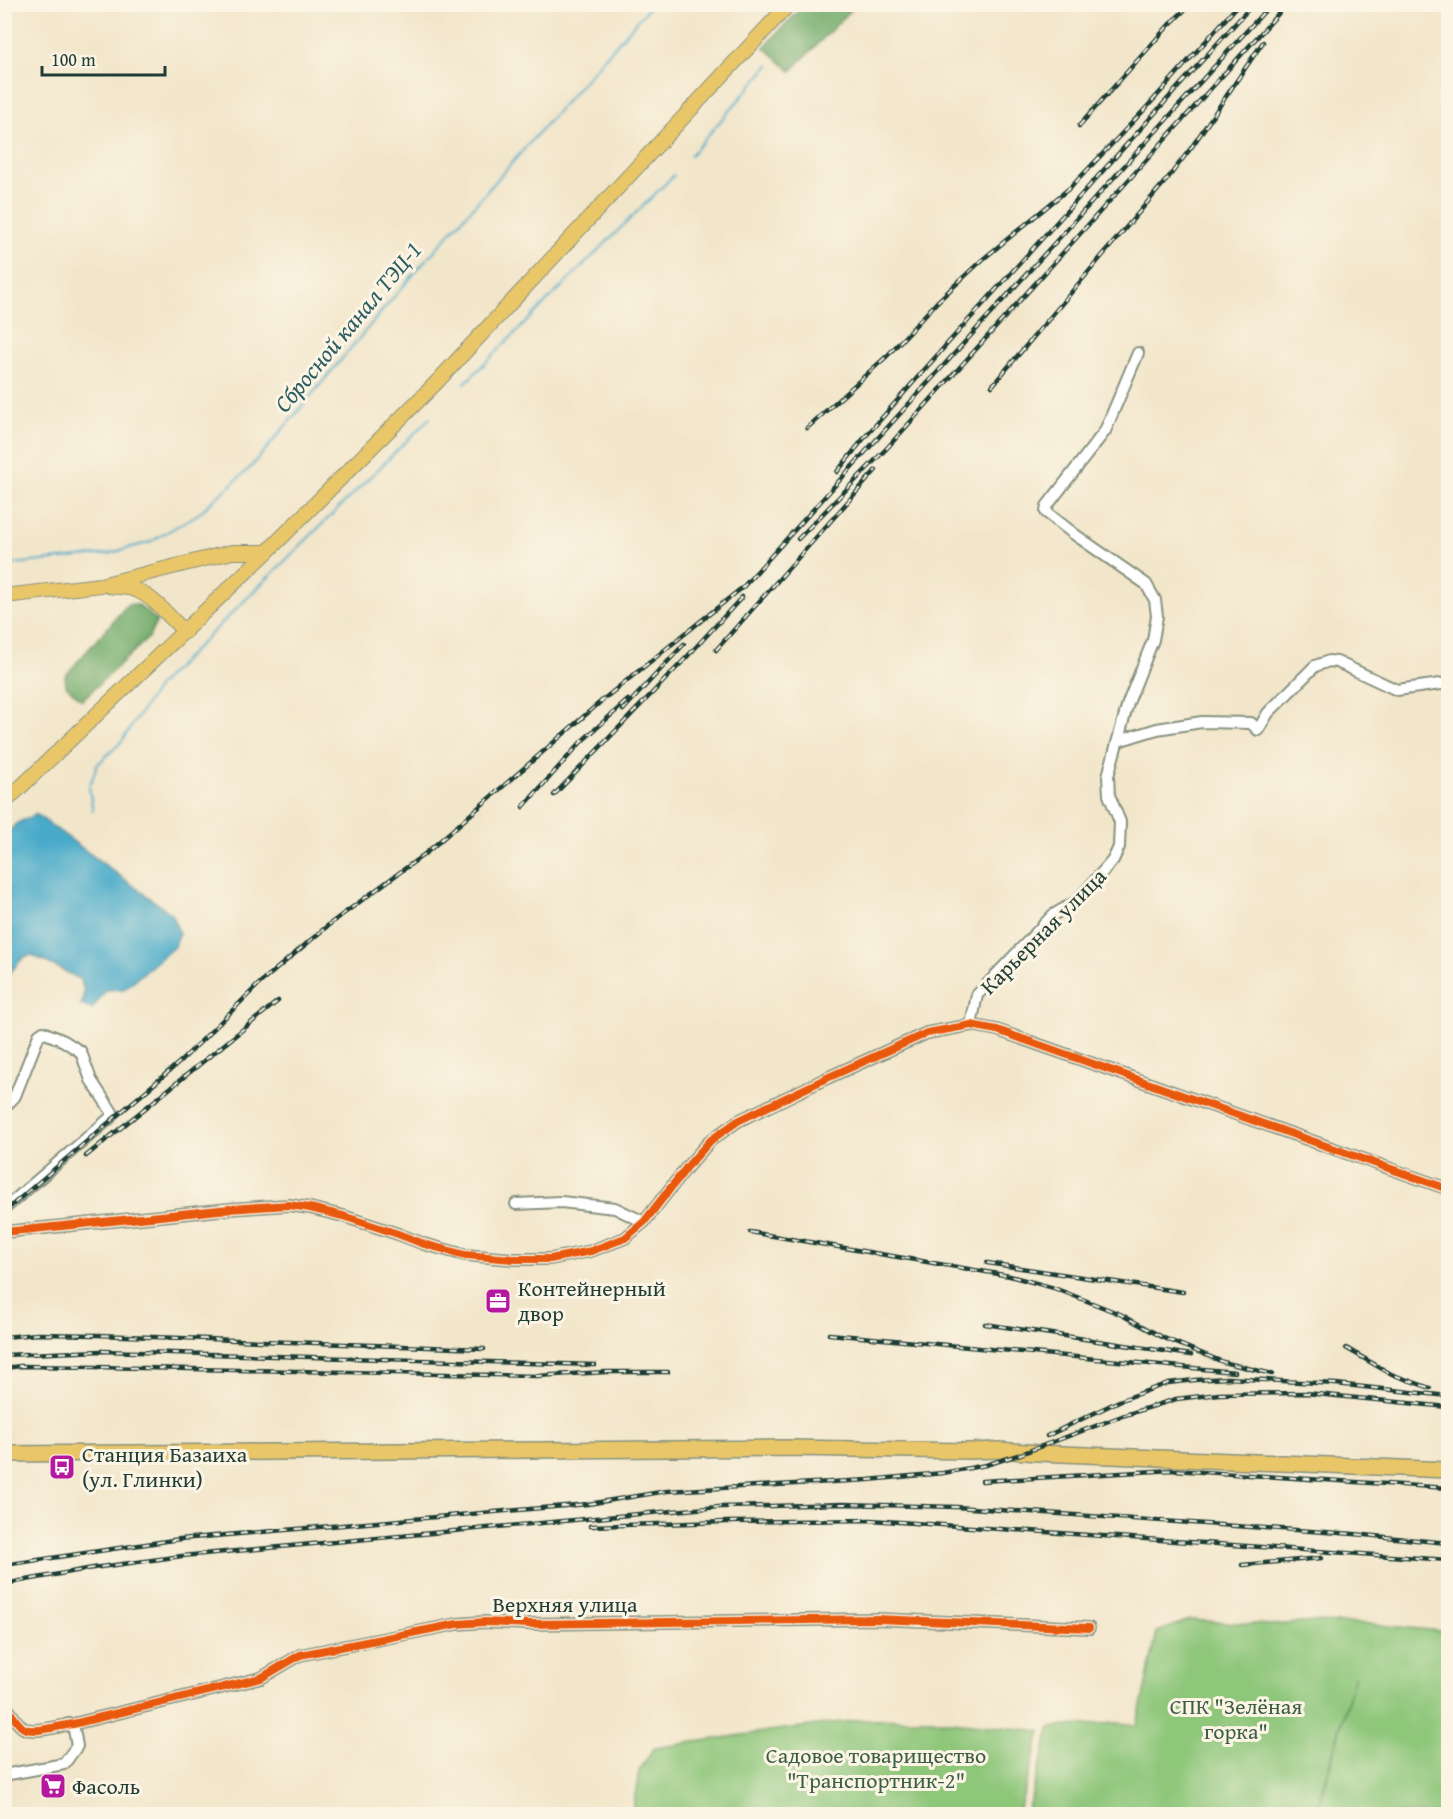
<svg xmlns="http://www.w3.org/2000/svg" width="1453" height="1819" viewBox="0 0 1453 1819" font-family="'Gentium Book Plus',serif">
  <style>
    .green { fill: #8ec67a; stroke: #568257; stroke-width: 1.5 }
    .forest { fill: #72ab6a; stroke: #48744f; stroke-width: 1.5 }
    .water { fill: #4aaac9; stroke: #34747e; stroke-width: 1.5 }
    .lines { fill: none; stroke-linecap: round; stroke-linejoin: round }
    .stream { stroke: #4aaac9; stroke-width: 2 }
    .minor-casing { stroke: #88927f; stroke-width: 14 }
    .major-casing { stroke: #88927f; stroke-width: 16 }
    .highway-casing { stroke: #88927f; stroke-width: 18 }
    .minor { stroke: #fff; stroke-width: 10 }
    .major { stroke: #e9c769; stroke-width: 14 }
    .highway { stroke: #e9c769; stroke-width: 15 }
    .rail-casing { stroke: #1f3d34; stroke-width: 4.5 }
    .rail { stroke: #fcf5e5; stroke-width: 2; stroke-dasharray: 7; stroke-linecap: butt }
    .cycleway-casing { stroke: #fcf5e5; stroke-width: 11 }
    .cycleway { stroke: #e8590c; stroke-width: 8 }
    .labels { text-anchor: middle; stroke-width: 6; stroke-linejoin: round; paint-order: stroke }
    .street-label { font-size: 22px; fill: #1f3d34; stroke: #fcf5e5 }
    .poi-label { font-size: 22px; fill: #1f3d34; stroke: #fcf5e5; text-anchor: start }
    .park-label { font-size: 22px; fill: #3b5f46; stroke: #fcf5e5 }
    .water-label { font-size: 24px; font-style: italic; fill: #2c5e61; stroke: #fcf5e5 }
  </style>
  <rect width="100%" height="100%" fill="#fcf5e5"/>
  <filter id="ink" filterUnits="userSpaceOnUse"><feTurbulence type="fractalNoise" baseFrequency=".0167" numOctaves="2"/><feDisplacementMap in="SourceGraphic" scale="12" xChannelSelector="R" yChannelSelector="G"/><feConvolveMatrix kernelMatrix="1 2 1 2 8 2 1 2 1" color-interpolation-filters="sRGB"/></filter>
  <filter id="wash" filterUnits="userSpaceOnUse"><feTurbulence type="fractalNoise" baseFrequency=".008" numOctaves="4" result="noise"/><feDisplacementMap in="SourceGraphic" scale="24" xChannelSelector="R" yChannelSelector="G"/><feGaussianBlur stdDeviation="1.35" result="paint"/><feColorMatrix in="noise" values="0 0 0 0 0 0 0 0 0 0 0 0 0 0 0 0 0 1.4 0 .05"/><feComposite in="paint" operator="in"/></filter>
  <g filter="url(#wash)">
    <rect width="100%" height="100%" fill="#f2e6ca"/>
    <g class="green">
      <path d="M1189,1620L1271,1625L1315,1622L1370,1624L1448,1632V1814H1317L1355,1675L1315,1814H1026L1051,1727L1116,1723L1137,1725L1157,1632Z"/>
      <path d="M922,1719L1041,1731L1018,1814H632L639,1771L654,1748L777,1730L859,1720Z"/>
    </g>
    <g class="forest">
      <path d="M804,5H856L791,71L764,47Z"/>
      <path d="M128,604L139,605L157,621L149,637L82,700L66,686L65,676Z"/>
    </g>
    <path class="water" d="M36,814L173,915L179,934L175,946L124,989L106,990L92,1009L81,1005L84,991L80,979L32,955L24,957L5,978V835L17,823Z"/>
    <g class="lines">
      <g class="stream">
        <path d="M690,156L769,65"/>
        <path d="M465,383L674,175"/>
        <path d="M4,565L108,554L150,542L198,514L251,467L398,292L652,4"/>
        <path d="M93,811L89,788L97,765L121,742L159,685L430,418"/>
      </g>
    </g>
  </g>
  <g filter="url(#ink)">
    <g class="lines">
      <g class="minor-casing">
        <g id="minor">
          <path d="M1118,741L1157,729L1202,722L1251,723L1258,730L1268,713L1315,666L1329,661L1337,662L1397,690L1448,683"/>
          <path d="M971,1025L977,995L1053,915L1077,901L1113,860L1119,847L1120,822L1109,795L1108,776L1128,703L1153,640L1157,616L1155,600L1146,584L1074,534L1046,512L1047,506L1105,431L1138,353"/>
          <path d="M4,1108L15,1096L39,1035L43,1032L64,1041L81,1052L91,1080L112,1112L110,1118L4,1209"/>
          <path d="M516,1204L561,1202L615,1208L644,1222"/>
          <path d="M4,1232L229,1209L289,1205L310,1208L343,1216L398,1234L424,1244L465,1255L512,1259H550L591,1251L625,1238L644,1222L687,1167L711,1140L738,1121L827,1078L927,1033L971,1025L997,1030L1448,1189"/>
          <path d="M4,1704C10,1711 15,1721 22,1727C32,1735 61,1725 73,1724L261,1678L300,1655L457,1624L485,1622L529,1624L877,1619L1089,1628"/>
          <path d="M4,1775L64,1764L77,1746L73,1724H68"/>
        </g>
      </g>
      <g class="major-casing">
        <g id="major">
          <path d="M109,586C117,587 126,587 133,589C154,596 169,617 185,632"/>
          <path d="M4,596L101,585L232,552H267"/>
          <path d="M4,803L267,552L435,384L789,4"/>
        </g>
      </g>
      <g class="highway-casing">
        <path id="highway" d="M4,1454L790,1448L969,1451L999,1450L1038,1453L1448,1470"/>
      </g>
      <use href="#minor" class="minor"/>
      <use href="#major" class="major"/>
      <use href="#highway" class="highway"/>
      <g class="rail-casing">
        <g id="rail">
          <path d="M1079,126L1169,25L1191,4"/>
          <path d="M992,386L1168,178L1191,148L1263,42"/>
          <path d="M807,428L887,356L937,302L982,260L1072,186L1146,108L1239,4"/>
          <path d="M837,472L865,437L948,343L1253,4"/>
          <path d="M798,539L887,448L1287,4"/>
          <path d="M716,650L876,470"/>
          <path d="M623,710L684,644"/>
          <path d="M554,795L685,659L742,597"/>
          <path d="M523,807L582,741L628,700"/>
          <path d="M86,1156L278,1001"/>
          <path d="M4,1212L181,1061L261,982L331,923L426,853L605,698L743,587L1271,4"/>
          <path d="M750,1232L1010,1276L1054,1288L1120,1314L1164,1338L1223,1362L1272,1374"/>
          <path d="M987,1263L1183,1292"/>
          <path d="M985,1324L1191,1355"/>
          <path d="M829,1334L1235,1372"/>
          <path d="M4,1337L37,1334L97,1335L484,1349"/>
          <path d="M1346,1348L1391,1374L1430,1388"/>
          <path d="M4,1355L101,1351L595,1365"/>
          <path d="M4,1368L21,1366L95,1367L537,1376L606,1372H668"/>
          <path d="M1047,1436L1119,1401L1168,1383L1195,1380L1227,1378L1336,1384L1448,1396"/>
          <path d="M982,1481L1173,1470L1448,1488"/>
          <path d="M590,1526L727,1522L871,1520L1448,1560"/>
          <path d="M4,1565L180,1539L588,1504L667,1491L868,1480L943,1473L986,1465L1018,1455L1122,1416L1176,1399L1219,1394L1306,1393L1448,1407"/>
          <path d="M1242,1565L1322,1558"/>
          <path d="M4,1584L93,1568L182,1556L639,1514L719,1507L772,1506L842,1504L956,1507L1354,1534L1448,1543"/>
        </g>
      </g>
      <use href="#rail" class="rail"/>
      <g class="cycleway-casing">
        <g id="cycleway">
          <path d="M4,1232L229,1209L289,1205L310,1208L343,1216L398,1234L424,1244L465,1255L512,1259H550L591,1251L625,1238L644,1222L687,1167L711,1140L738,1121L827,1078L927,1033L971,1025L997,1030L1448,1189"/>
          <path d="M4,1704C10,1711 15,1721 22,1727C32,1735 61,1725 73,1724L261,1678L300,1655L457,1624L485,1622L529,1624L877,1619L1089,1628"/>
        </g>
      </g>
      <use href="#cycleway" class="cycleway"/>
    </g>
  </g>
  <defs>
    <g id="office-square" transform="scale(1.35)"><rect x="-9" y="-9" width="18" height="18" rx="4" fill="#b5179e" stroke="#fcf5e5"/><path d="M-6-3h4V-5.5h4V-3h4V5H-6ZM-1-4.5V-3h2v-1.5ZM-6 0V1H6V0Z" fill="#fff"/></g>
    <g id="bus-square" transform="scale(1.35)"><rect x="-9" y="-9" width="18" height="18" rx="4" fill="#b5179e" stroke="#fcf5e5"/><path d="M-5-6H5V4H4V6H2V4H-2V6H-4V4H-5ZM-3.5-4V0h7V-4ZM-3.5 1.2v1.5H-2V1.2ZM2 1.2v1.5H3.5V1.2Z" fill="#fff"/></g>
    <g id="supermarket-square" transform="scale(1.35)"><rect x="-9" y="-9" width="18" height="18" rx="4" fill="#b5179e" stroke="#fcf5e5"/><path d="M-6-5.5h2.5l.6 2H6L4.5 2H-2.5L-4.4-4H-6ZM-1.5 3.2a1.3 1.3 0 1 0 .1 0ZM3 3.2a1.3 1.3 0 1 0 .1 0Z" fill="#fff"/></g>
  </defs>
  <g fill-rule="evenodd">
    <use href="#office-square" x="498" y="1301"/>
    <use href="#bus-square" x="62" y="1467"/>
    <use href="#supermarket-square" x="53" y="1786"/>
  </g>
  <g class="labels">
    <g class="street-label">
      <text transform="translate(1043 931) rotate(-45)" y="8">Карьерная улица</text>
      <text x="565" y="1612">Верхняя улица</text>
    </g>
    <g class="poi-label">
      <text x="518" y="1296">Контейнерный<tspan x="518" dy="25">двор</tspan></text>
      <text x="82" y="1462">Станция Базаиха<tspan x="82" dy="25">(ул. Глинки)</tspan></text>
      <text x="72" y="1794">Фасоль</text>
    </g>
    <g class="park-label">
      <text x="1236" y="1714">СПК "Зелёная<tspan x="1236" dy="25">горка"</tspan></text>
      <text x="876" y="1763">Садовое товарищество<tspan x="876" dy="25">"Транспортник-2"</tspan></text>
    </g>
    <g class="water-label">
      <text transform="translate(348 327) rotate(-50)" y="8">Сбросной канал ТЭЦ-1</text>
    </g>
  </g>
  <rect width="1453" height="1819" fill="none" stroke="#fcf5e5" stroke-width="24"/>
  <path d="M42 66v9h123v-9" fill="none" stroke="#1f3d34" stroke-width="3"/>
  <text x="51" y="66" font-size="18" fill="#1f3d34" stroke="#fcf5e5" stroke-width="4.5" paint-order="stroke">100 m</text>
</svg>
